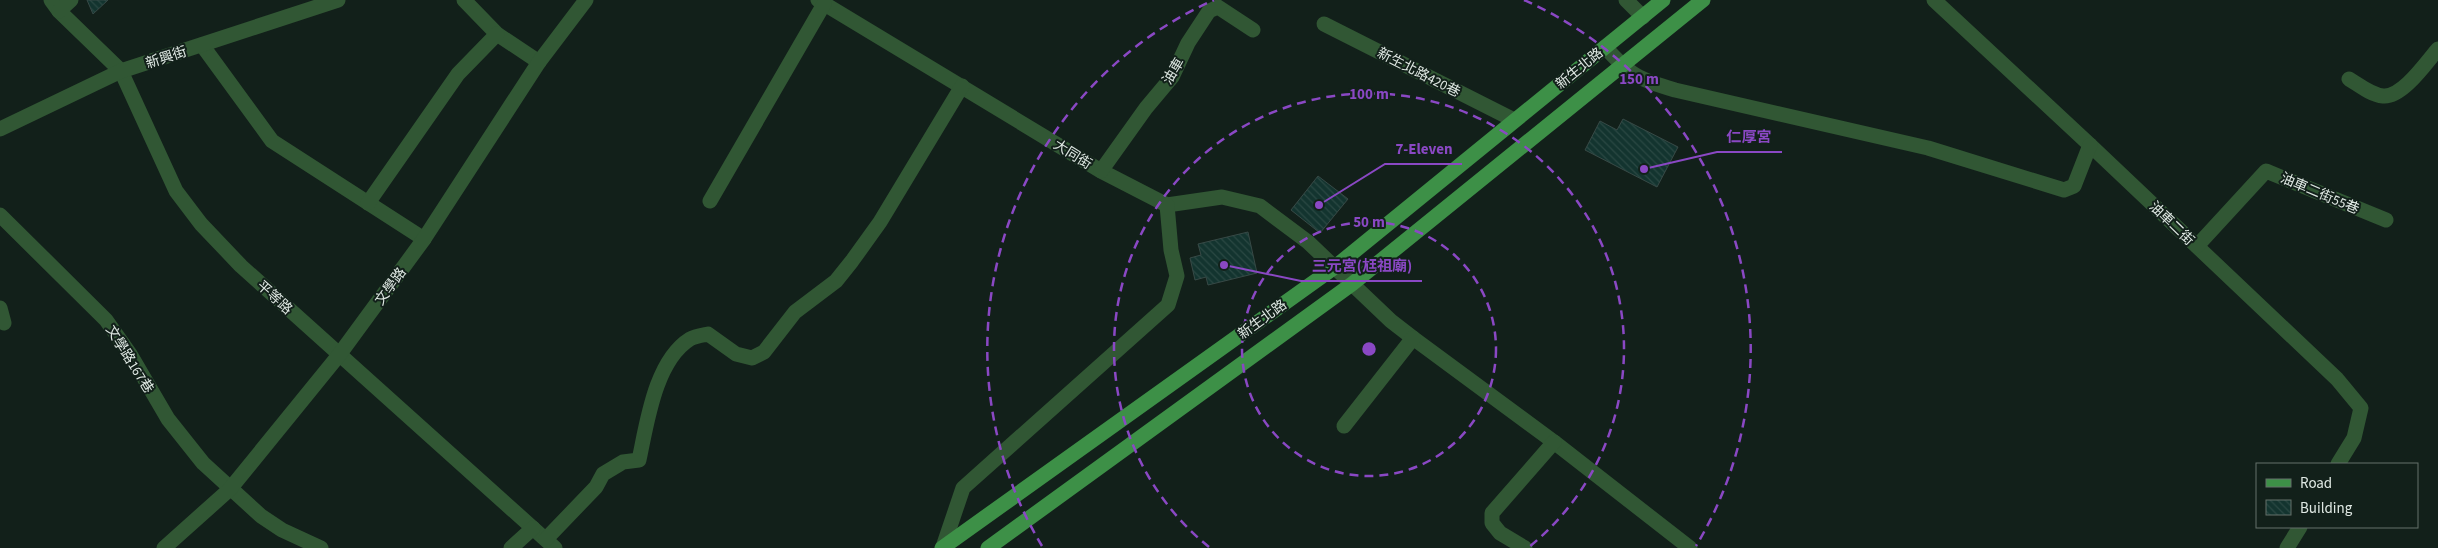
<svg xmlns="http://www.w3.org/2000/svg" width="2438" height="548" viewBox="0 0 2438 548" font-family="'Source Sans 3','Noto Sans TC',sans-serif">
  <style>
    .building { fill: url(#building-back-hatch); stroke: #374946 }
    .lines { fill: none; stroke-linecap: round; stroke-linejoin: round }
    .minor { stroke: #315734; stroke-width: 15 }
    .major { stroke: #3d9047; stroke-width: 15 }
    .ring { fill: none; stroke: #8a48c4; stroke-width: 2.5; stroke-dasharray: 9 6 }
    .labels { text-anchor: middle; stroke-width: 4; stroke-linejoin: round; paint-order: stroke }
    .street-label { font-size: 14px; fill: #dfe8e3; stroke: #12201a }
    .centre { fill: #8a48c4; stroke: #12201a; stroke-width: 2.5 }
    .ring-label { font-size: 15px; text-anchor: middle; font-weight: bold; fill: #8a48c4; stroke: #12201a; stroke-width: 4; stroke-linejoin: round; paint-order: stroke }
    .leader { fill: none; stroke: #8a48c4; stroke-width: 2 }
    .callout-dot { fill: #8a48c4; stroke: #12201a; stroke-width: 2 }
    .callout-label { font-size: 15px; text-anchor: middle; font-weight: bold; fill: #8a48c4; stroke: #12201a; stroke-width: 4; stroke-linejoin: round; paint-order: stroke }
  </style>
  <defs>
    <pattern id="building-back-hatch" width="6" height="6" patternUnits="userSpaceOnUse" patternTransform="scale(1.25)"><rect width="6" height="6" fill="#13342f"/><path d="M-1 5l2 2M0 0l6 6M5-1l2 2" fill="none" stroke="#2a4843"/></pattern>
  </defs>
  <rect width="100%" height="100%" fill="#12201a"/>
  <g class="building">
    <path d="M87,0H108L93,14Z"/>
    <path d="M1623,119L1678,147L1657,187L1585,150L1600,121L1617,130Z"/>
    <path d="M1318,176L1348,199L1320,233L1291,210Z"/>
    <path d="M1248,232L1257,273L1208,285L1206,277L1195,280L1190,258L1201,255L1198,244Z"/>
  </g>
  <g class="lines">
    <g class="minor">
      <path d="M51,0L59,11L121,71L176,191L201,224L241,266L555,548"/>
      <path d="M464,0L497,34L539,62"/>
      <path d="M818,0L1101,171L1167,205L1222,197L1260,206L1308,242L1391,321L1413,338L1554,442L1690,548"/>
      <path d="M1626,0L1643,17"/>
      <path d="M1934,0L2090,145L2337,379L2361,408L2354,438L2338,464"/>
      <path d="M59,11L71,0"/>
      <path d="M1324,24L1514,120"/>
      <path d="M202,45L272,141L424,239"/>
      <path d="M1605,47C1631,76 1638,79 1675,90L1928,148L2064,190L2074,186L2090,145"/>
      <path d="M2349,79C2359,85 2371,95 2383,96C2402,98 2426,63 2438,49"/>
      <path d="M0,129L121,71L338,0"/>
      <path d="M1101,171L1146,108L1172,77L1188,43L1209,11L1218,7L1253,30"/>
      <path d="M710,201L824,4"/>
      <path d="M368,203L458,74L497,34"/>
      <path d="M0,215L106,320L130,354L168,419L203,463L261,516L282,530L321,548"/>
      <path d="M2197,246L2266,171L2386,220"/>
      <path d="M0,308L4,323"/>
      <path d="M1344,426L1413,338"/>
      <path d="M546,539L596,487L603,474L623,462L639,460C647,423 655,361 690,339C695,336 703,335 708,334L736,354L752,358L764,352L795,312L836,281L852,261L880,222L962,86"/>
      <path d="M943,547L963,488L1168,305L1177,276L1171,250L1167,205"/>
      <path d="M164,548L230,489L339,355L424,239L539,62L586,0"/>
      <path d="M511,548L533,528"/>
      <path d="M1525,548L1500,533L1492,523V513L1554,442"/>
      <path d="M2287,548L2300,527"/>
    </g>
    <g class="major">
      <path d="M942,548L1335,267L1663,0"/>
      <path d="M988,548L1352,284L1703,0"/>
    </g>
  </g>
  <g class="ring">
    <circle cx="1369" cy="349" r="127"/>
    <path d="M1209 547A255 255 0 1 1 1529 547"/>
    <path d="M1042 546A382 382 0 0 1 1214 0M1524 0A382 382 0 0 1 1696 546"/>
  </g>
  <g class="labels">
    <g class="street-label">
      <text transform="translate(166 57) rotate(-18)" y="5">新興街</text>
      <text transform="translate(1579 68) rotate(-39)" y="5">新生北路</text>
      <text transform="translate(1173 71) rotate(-59)" y="5">油車</text>
      <text transform="translate(1419 72) rotate(27)" y="5">新生北路420巷</text>
      <text transform="translate(1073 154) rotate(32)" y="5">大同街</text>
      <text transform="translate(2320 193) rotate(23)" y="5">油車二街55巷</text>
      <text transform="translate(2172 223) rotate(44)" y="5">油車二街</text>
      <text transform="translate(390 286) rotate(-54)" y="5">文學路</text>
      <text transform="translate(275 297) rotate(42)" y="5">平等路</text>
      <text transform="translate(1262 319) rotate(-36)" y="5">新生北路</text>
      <text transform="translate(130 359) rotate(58)" y="5">文學路167巷</text>
    </g>
  </g>
  <circle cx="1369" cy="349" r="8" class="centre"/>
  <g class="ring-label">
    <text x="1639" y="84">150 m</text>
    <text x="1369" y="99">100 m</text>
    <text x="1369" y="227">50 m</text>
  </g>
  <path class="leader" d="M1644 169L1717 152H1782M1319 205L1385 164H1462M1224 265L1301 281H1422"/>
  <g class="callout-dot">
    <circle cx="1644" cy="169" r="5"/>
    <circle cx="1319" cy="205" r="5"/>
    <circle cx="1224" cy="265" r="5"/>
  </g>
  <g class="callout-label">
    <text x="1749" y="142">仁厚宮</text>
    <text x="1424" y="154">7-Eleven</text>
    <text x="1362" y="271">三元宮(尪祖廟)</text>
  </g>
  <rect x="2256" y="463" width="162" height="65" fill="#12201a" stroke="#64706a"/>
  <rect x="2266" y="479" width="25" height="8" fill="#3d9047" stroke="#64706a"/>
  <text x="2300" y="488" font-size="15" fill="#dfe8e3">Road</text>
  <rect x="2266" y="500" width="25" height="15" fill="url(#building-back-hatch)" stroke="#64706a"/>
  <text x="2300" y="513" font-size="15" fill="#dfe8e3">Building</text>
</svg>
